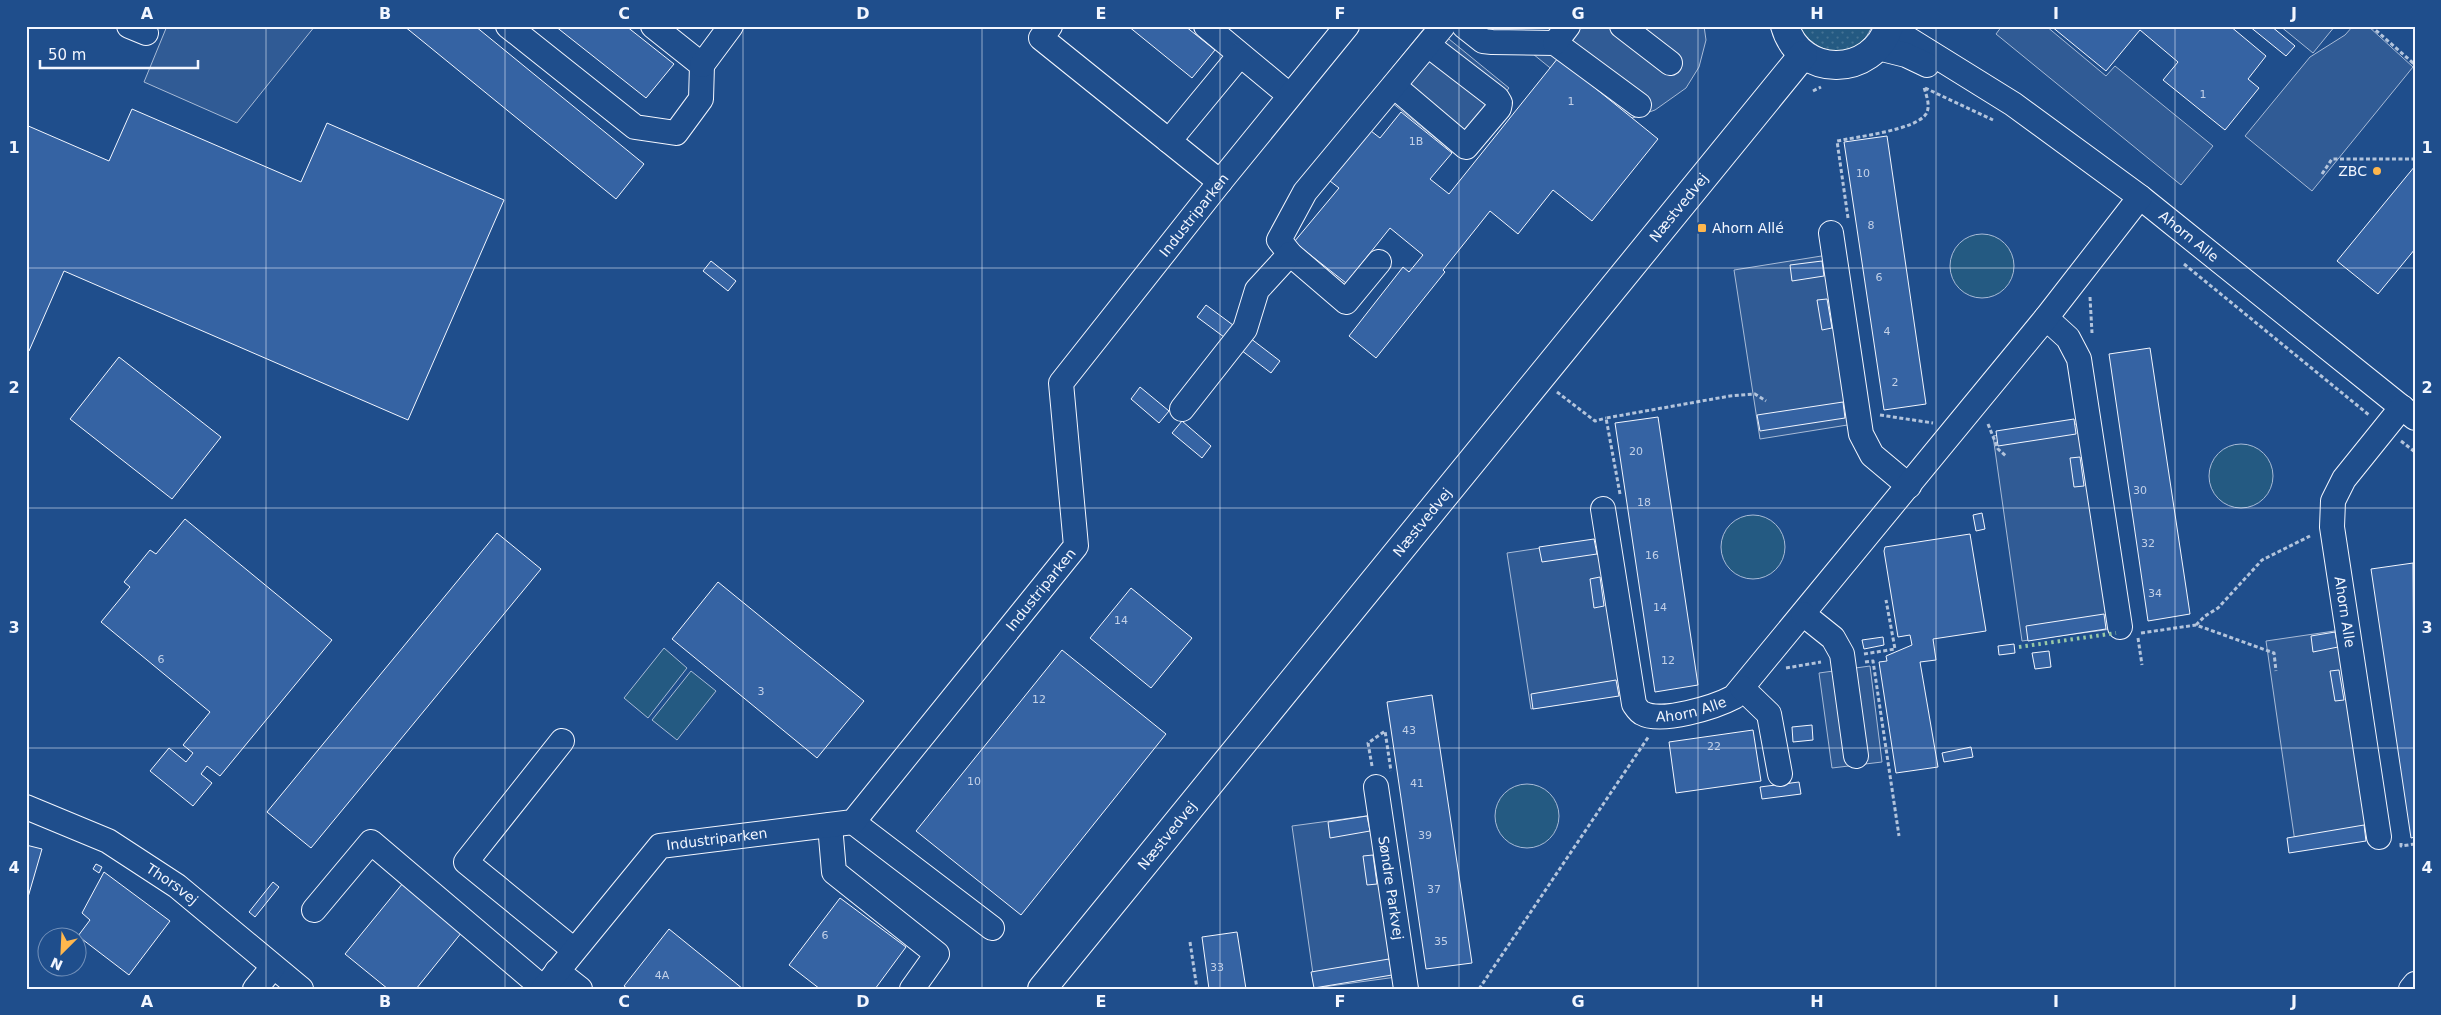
<svg xmlns="http://www.w3.org/2000/svg" width="2441" height="1015" viewBox="0 0 2441 1015" font-family="'DejaVu Sans',sans-serif">
  <defs>
    <pattern id="grass-dots" width="8" height="8" patternUnits="userSpaceOnUse" patternTransform="scale(1.25)"><rect width="8" height="8" fill="#245a82"/><path d="M2 2h.1M6 6h.1" fill="none" stroke="#447295" stroke-width="1.8" stroke-linecap="round"/></pattern>
  </defs>
  <rect width="100%" height="100%" fill="#1f4e8c"/>
  <!-- grass -->
  <path fill="url(#grass-dots)" stroke="#a8bbd7" d="M 1799,26 L 1872,26 C 1857,63 1816,57 1799,26 Z"/>
  <!-- green -->
  <path fill="#245a82" stroke="#a8bbd7" d="M1950 266a32 32 0 1 1 64 0a32 32 0 1 1-64 0Z
    M2209 476a32 32 0 1 1 64 0a32 32 0 1 1-64 0Z
    M1721 547a32 32 0 1 1 64 0a32 32 0 1 1-64 0Z
    M 664,648 L 687,668 L 648,718 L 624,698 Z
    M 691,671 L 716,691 L 677,740 L 652,720 Z
    M1495 816a32 32 0 1 1 64 0a32 32 0 1 1-64 0Z"/>
  <!-- parking -->
  <path fill="#305b95" stroke="#a8bbd7" d="M 167,26 L 315,26 L 237,123 L 144,82 Z
    M 1426,26 L 1433,26 L 1509,88 L 1455,154 L 1375,89 Z
    M 1552,26 L 1704,26 L 1706,40 L 1699,67 L 1686,88 L 1655,110 L 1618,123 L 1533,54 Z
    M 2002,26 L 2046,26 L 2106,76 L 2115,66 L 2213,146 L 2181,185 L 1996,34 Z
    M 2280,26 L 2335,26 L 2313,53 Z
    M 2353,26 L 2368,26 L 2413,67 L 2312,191 L 2245,136 L 2310,57 L 2345,35 Z
    M 1834,254 L 1860,423 L 1760,439 L 1734,270 Z
    M 2090,422 L 2119,628 L 2022,641 L 1993,436 Z
    M 1608,538 L 1632,693 L 1531,709 L 1507,553 Z
    M 2348,629 L 2379,837 L 2296,849 L 2266,641 Z
    M 1870,666 L 1882,762 L 1832,768 L 1819,673 Z
    M 1381,814 L 1404,976 L 1315,988 L 1292,826 Z"/>
  <!-- building -->
  <path fill="#3563a3" stroke="#f2f6ff" d="M 404,26 L 475,26 L 644,164 L 616,199 Z
    M 555,26 L 626,26 L 674,64 L 646,98 Z
    M 1128,26 L 1185,26 L 1215,50 L 1192,78 Z
    M 2051,26 L 2230,26 L 2266,56 L 2248,79 L 2259,88 L 2225,130 L 2163,80 L 2178,62 L 2140,30 L 2106,71 Z
    M 2249,26 L 2271,26 L 2295,46 L 2286,56 Z
    M 1558,58 L 1658,139 L 1592,221 L 1553,190 L 1518,234 L 1490,211 L 1443,270 L 1445,272 L 1376,358 L 1349,336 L 1403,267 L 1409,272 L 1423,255 L 1390,228 L 1346,283 L 1294,242 L 1339,188 L 1330,181 L 1371,131 L 1380,138 L 1401,112 L 1452,153 L 1430,179 L 1449,194 Z
    M 132,109 L 301,182 L 327,123 L 504,200 L 408,420 L 64,271 L 29,351 L 26,349 L 26,125 L 109,161 Z
    M 1887,136 L 1926,404 L 1884,410 L 1844,142 Z
    M 2415,166 L 2415,249 L 2378,294 L 2337,261 Z
    M 711,261 L 736,281 L 728,291 L 703,271 Z
    M 1822,261 L 1824,276 L 1792,281 L 1790,265 Z
    M 1827,299 L 1832,328 L 1822,330 L 1817,300 Z
    M 1206,305 L 1237,328 L 1228,340 L 1197,317 Z
    M 1250,338 L 1280,361 L 1271,373 L 1241,350 Z
    M 2150,348 L 2190,614 L 2148,621 L 2109,354 Z
    M 119,357 L 221,437 L 172,499 L 70,419 Z
    M 1140,387 L 1169,411 L 1159,423 L 1131,399 Z
    M 1843,402 L 1845,418 L 1760,431 L 1757,415 Z
    M 1658,417 L 1698,685 L 1655,692 L 1615,423 Z
    M 2074,419 L 2076,434 L 1998,446 L 1996,431 Z
    M 1182,421 L 1211,446 L 1202,458 L 1172,433 Z
    M 2080,457 L 2084,486 L 2074,487 L 2070,458 Z
    M 1982,513 L 1985,529 L 1976,531 L 1973,515 Z
    M 185,519 L 332,640 L 220,776 L 207,766 L 201,774 L 212,783 L 193,806 L 150,771 L 169,748 L 186,762 L 193,753 L 183,745 L 210,712 L 101,622 L 130,587 L 124,582 L 150,550 L 156,554 Z
    M 497,533 L 541,569 L 311,848 L 267,812 Z
    M 1970,534 L 1986,631 L 1933,639 L 1936,660 L 1920,662 L 1938,767 L 1896,773 L 1879,662 L 1887,661 L 1886,656 L 1912,645 L 1910,635 L 1898,637 L 1884,551 L 1885,547 Z
    M 1594,539 L 1597,554 L 1542,562 L 1539,547 Z
    M 2413,563 L 2415,837 L 2411,838 L 2371,569 Z
    M 1600,577 L 1604,606 L 1594,608 L 1590,579 Z
    M 718,582 L 864,701 L 817,758 L 672,639 Z
    M 1131,588 L 1192,638 L 1151,688 L 1090,638 Z
    M 2104,614 L 2106,629 L 2028,641 L 2026,626 Z
    M 2335,632 L 2338,647 L 2313,652 L 2311,636 Z
    M 1883,637 L 1884,645 L 1864,649 L 1862,640 Z
    M 2014,644 L 2015,653 L 1999,655 L 1998,646 Z
    M 1062,650 L 1166,734 L 1021,915 L 916,831 Z
    M 2049,651 L 2051,667 L 2035,669 L 2032,653 Z
    M 2339,670 L 2344,700 L 2335,701 L 2330,671 Z
    M 1616,680 L 1619,696 L 1533,709 L 1531,694 Z
    M 1432,695 L 1472,963 L 1426,969 L 1387,702 Z
    M 1812,725 L 1813,740 L 1793,742 L 1792,727 Z
    M 1753,730 L 1761,781 L 1676,793 L 1669,742 Z
    M 1971,747 L 1973,757 L 1944,762 L 1942,753 Z
    M 1799,782 L 1801,794 L 1762,799 L 1760,787 Z
    M 1367,816 L 1370,831 L 1330,838 L 1328,822 Z
    M 2364,825 L 2366,841 L 2289,853 L 2287,838 Z
    M 26,845 L 42,849 L 26,904 Z
    M 1373,855 L 1377,884 L 1367,885 L 1363,856 Z
    M 96,864 L 102,867 L 99,873 L 93,869 Z
    M 104,872 L 170,921 L 129,975 L 78,936 L 90,920 L 82,913 Z
    M 273,882 L 279,887 L 255,917 L 249,912 Z
    M 403,883 L 462,932 L 416,989 L 388,989 L 345,954 Z
    M 840,898 L 906,947 L 875,989 L 820,989 L 789,965 Z
    M 669,929 L 743,989 L 628,989 L 624,986 Z
    M 1237,932 L 1246,989 L 1209,989 L 1202,937 Z
    M 1389,959 L 1392,975 L 1314,988 L 1311,972 Z"/>
  <g fill="none" stroke-linecap="round" stroke-linejoin="round">
    <defs>
      <g id="minor">
        <path d="M 129,26 L 146,33"/>
        <path d="M 508,26 L 635,127 L 676,133 L 701,99 L 702,65 L 653,26"/>
        <path d="M 1050,26 L 1041,38 L 1220,182"/>
        <path d="M 1206,26 L 1289,95"/>
        <path d="M 1464,26 L 1483,41 L 1492,42 L 1555,43 L 1639,105"/>
        <path d="M 1622,26 L 1670,63"/>
        <path id="s1" d="M 1889,27 L 2013,104 L 2140,197 L 2415,418"/>
        <path d="M 1555,43 L 1568,26"/>
        <path d="M 1878,48 L 1906,55 L 1927,65"/>
        <path d="M 702,65 L 731,26"/>
        <path d="M 1394,86 L 1466,147 L 1499,108 L 1500,103 L 1497,98 L 1428,45"/>
        <path d="M 1169,141 L 1240,55"/>
        <path d="M 1831,233 L 1861,434 L 1872,455 L 1909,486"/>
        <path d="M 1379,262 L 1346,302 L 1290,254 L 1279,240 L 1305,192 L 1443,26"/>
        <path d="M 2046,318 L 2068,338 L 2079,359 L 2120,627"/>
        <path d="M 1182,409 L 1245,329 L 1257,290 L 1290,254"/>
        <path id="s2" d="M 1603,509 L 1634,704 C 1636,707 1639,712 1642,713 C 1661,724 1715,707 1734,697 L 2046,318 L 2140,197"/>
        <path d="M 1803,614 L 1833,638 L 1842,654 L 1856,756"/>
        <path d="M 1742,688 L 1769,714 L 1780,774"/>
        <path d="M 562,741 L 466,862 L 574,950"/>
        <path id="s3" d="M 1376,787 L 1406,989"/>
        <path id="s4" d="M 26,807 L 108,841 L 177,886 L 301,989"/>
        <path d="M 853,822 L 992,928"/>
        <path d="M 830,825 L 834,872 L 937,954 L 912,989"/>
        <path d="M 2379,837 L 2332,527 L 2333,501 L 2344,479 L 2402,407"/>
        <path d="M 314,910 L 371,842 L 543,988"/>
        <path d="M 557,971 L 580,989"/>
        <path d="M 255,989 L 273,967"/>
        <path id="s5" d="M 543,989 L 660,846 L 853,822 L 1076,546 L 1061,383 L 1220,182 L 1347,26"/>
        <path d="M 2411,989 L 2415,984"/>
      </g>
      <g id="major">
        <path d="M 1785,26 C 1800,79 1873,77 1889,26"/>
        <path id="s6" d="M 1042,989 L 1803,55"/>
      </g>
    </defs>
    <!-- minor casing -->
    <use href="#minor" stroke="#f2f6ff" stroke-width="26"/>
    <!-- major casing -->
    <use href="#major" stroke="#f2f6ff" stroke-width="30"/>
    <!-- path -->
    <path stroke="#b3c4dc" stroke-width="3" stroke-dasharray="4 2.5" stroke-linecap="butt" d="M 2371,26 L 2413,63 L 2415,61
      M 1925,88 L 1993,120
      M 1813,91 L 1821,87
      M 2322,174 L 2332,159 L 2415,159
      M 1848,218 L 1837,141 C 1855,137 1916,130 1926,114 C 1931,106 1926,95 1924,87
      M 2184,264 L 2369,415
      M 2090,297 L 2092,333
      M 1557,392 L 1595,421 L 1606,418
      M 1880,415 L 1933,423
      M 1988,424 L 1998,449 L 2007,457
      M 2401,441 L 2415,452
      M 1620,494 L 1606,418 L 1730,396 L 1755,394 L 1766,401
      M 2196,625 L 2205,616 L 2218,608 L 2262,560 L 2310,536
      M 2141,633 L 2196,625 L 2274,653 L 2276,671
      M 2138,638 L 2142,665
      M 1864,654 L 1895,649 L 1886,600
      M 1865,662 L 1873,661 L 1899,836
      M 1786,668 L 1821,662
      M 1372,766 L 1368,743 L 1385,731 L 1391,771
      M 2401,843 L 2401,846 L 2415,844
      M 1190,942 L 1197,989
      M 1479,989 L 1649,736"/>
    <!-- minor -->
    <use href="#minor" stroke="#1f4e8c" stroke-width="24"/>
    <!-- major -->
    <use href="#major" stroke="#1f4e8c" stroke-width="28"/>
    <!-- hedge -->
    <path stroke="#97c8a6" stroke-width="4" stroke-dasharray="2.5 4" stroke-linecap="butt" d="M 2019,647 L 2116,633"/>
  </g>
  <!-- grid -->
  <path fill="none" stroke="#f2f6ff" stroke-width="1" stroke-opacity="0.55" d="M 266,26 L 266,989M 505,26 L 505,989M 743,26 L 743,989M 982,26 L 982,989M 1220,26 L 1220,989M 1459,26 L 1459,989M 1698,26 L 1698,989M 1936,26 L 1936,989M 2175,26 L 2175,989M 26,268 L 2415,268M 26,508 L 2415,508M 26,748 L 2415,748"/>
  <!-- markers -->
  <g fill="#ffb74d" stroke="#1f4e8c" stroke-width="2">
    <circle cx="2377" cy="171" r="5"/>
    <rect x="1697" y="223" width="10" height="10" rx="2.5"/>
  </g>
  <g text-anchor="middle" stroke-width="4" stroke-linejoin="round" paint-order="stroke">
    <!-- number labels -->
    <g font-size="11" fill="#c3d1e8">
      <text x="2203" y="98">1</text>
      <text x="1571" y="105">1</text>
      <text x="1416" y="145">1B</text>
      <text x="1863" y="177">10</text>
      <text x="1871" y="229">8</text>
      <text x="1879" y="281">6</text>
      <text x="1887" y="335">4</text>
      <text x="1895" y="386">2</text>
      <text x="1636" y="455">20</text>
      <text x="2140" y="494">30</text>
      <text x="1644" y="506">18</text>
      <text x="2148" y="547">32</text>
      <text x="1652" y="559">16</text>
      <text x="2155" y="597">34</text>
      <text x="1660" y="611">14</text>
      <text x="1121" y="624">14</text>
      <text x="161" y="663">6</text>
      <text x="1668" y="664">12</text>
      <text x="761" y="695">3</text>
      <text x="1039" y="703">12</text>
      <text x="1409" y="734">43</text>
      <text x="1714" y="750">22</text>
      <text x="974" y="785">10</text>
      <text x="1417" y="787">41</text>
      <text x="1425" y="839">39</text>
      <text x="1434" y="893">37</text>
      <text x="825" y="939">6</text>
      <text x="1441" y="945">35</text>
      <text x="1217" y="971">33</text>
      <text x="662" y="979">4A</text>
    </g>
    <!-- poi labels -->
    <g font-size="14" fill="#f2f6ff" stroke="#1f4e8c" text-anchor="end">
      <text x="2367" y="176">ZBC</text>
      <text x="1712" y="233" text-anchor="start">Ahorn Allé</text>
    </g>
    <!-- street labels -->
    <g font-size="14" fill="#f2f6ff" stroke="#1f4e8c">
      <text dy="5" stroke="none"><textPath href="#s6" startOffset="1008">Næstvedvej</textPath></text>
      <text dy="5" stroke="none"><textPath href="#s5" startOffset="1112">Industriparken</textPath></text>
      <text dy="5" stroke="none"><textPath href="#s1" startOffset="366">Ahorn Alle</textPath></text>
      <text dy="5" stroke="none"><textPath href="#s6" startOffset="602">Næstvedvej</textPath></text>
      <text dy="5" stroke="none"><textPath href="#s5" startOffset="678">Industriparken</textPath></text>
      <text transform="translate(2345 612) rotate(81)" y="5">Ahorn Alle</text>
      <text dy="5" stroke="none"><textPath href="#s2" startOffset="260">Ahorn Alle</textPath></text>
      <text dy="5" stroke="none"><textPath href="#s6" startOffset="198">Næstvedvej</textPath></text>
      <text dy="5" stroke="none"><textPath href="#s5" startOffset="242">Industriparken</textPath></text>
      <text dy="5" stroke="none"><textPath href="#s4" startOffset="166">Thorsvej</textPath></text>
      <text dy="5" stroke="none"><textPath href="#s3" startOffset="102">Søndre Parkvej</textPath></text>
    </g>
  </g>
  <!-- border -->
  <rect width="2441" height="1015" fill="none" stroke="#1f4e8c" stroke-width="55"/>
  <!-- north arrow -->
  <g transform="translate(62 952) rotate(204)"><circle r="24" fill="#1f4e8c" stroke="#7391ba"/>
  <path d="M0-4L9 19L0 12L-9 19Z" fill="#ffb74d"/>
  <text y="-8" font-size="14" font-weight="bold" text-anchor="middle" fill="#f2f6ff">N</text>
  </g>
  <!-- scale -->
  <path d="M40 60v8h158v-8" fill="none" stroke="#f2f6ff" stroke-width="2.5"/>
  <text x="48" y="60" font-size="15" fill="#f2f6ff" stroke="#1f4e8c" stroke-width="4" paint-order="stroke">50 m</text>
  <rect x="28" y="28" width="2386" height="960" fill="none" stroke="#f2f6ff" stroke-width="2"/>
  <g font-size="16" text-anchor="middle" font-weight="bold" fill="#f2f6ff">
    <text x="147" y="19">A</text>
    <text x="385" y="19">B</text>
    <text x="624" y="19">C</text>
    <text x="863" y="19">D</text>
    <text x="1101" y="19">E</text>
    <text x="1340" y="19">F</text>
    <text x="1578" y="19">G</text>
    <text x="1817" y="19">H</text>
    <text x="2056" y="19">I</text>
    <text x="2294" y="19">J</text>
    <text x="14" y="153">1</text>
    <text x="2427" y="153">1</text>
    <text x="14" y="393">2</text>
    <text x="2427" y="393">2</text>
    <text x="14" y="633">3</text>
    <text x="2427" y="633">3</text>
    <text x="14" y="873">4</text>
    <text x="2427" y="873">4</text>
    <text x="147" y="1007">A</text>
    <text x="385" y="1007">B</text>
    <text x="624" y="1007">C</text>
    <text x="863" y="1007">D</text>
    <text x="1101" y="1007">E</text>
    <text x="1340" y="1007">F</text>
    <text x="1578" y="1007">G</text>
    <text x="1817" y="1007">H</text>
    <text x="2056" y="1007">I</text>
    <text x="2294" y="1007">J</text>
  </g>
</svg>
